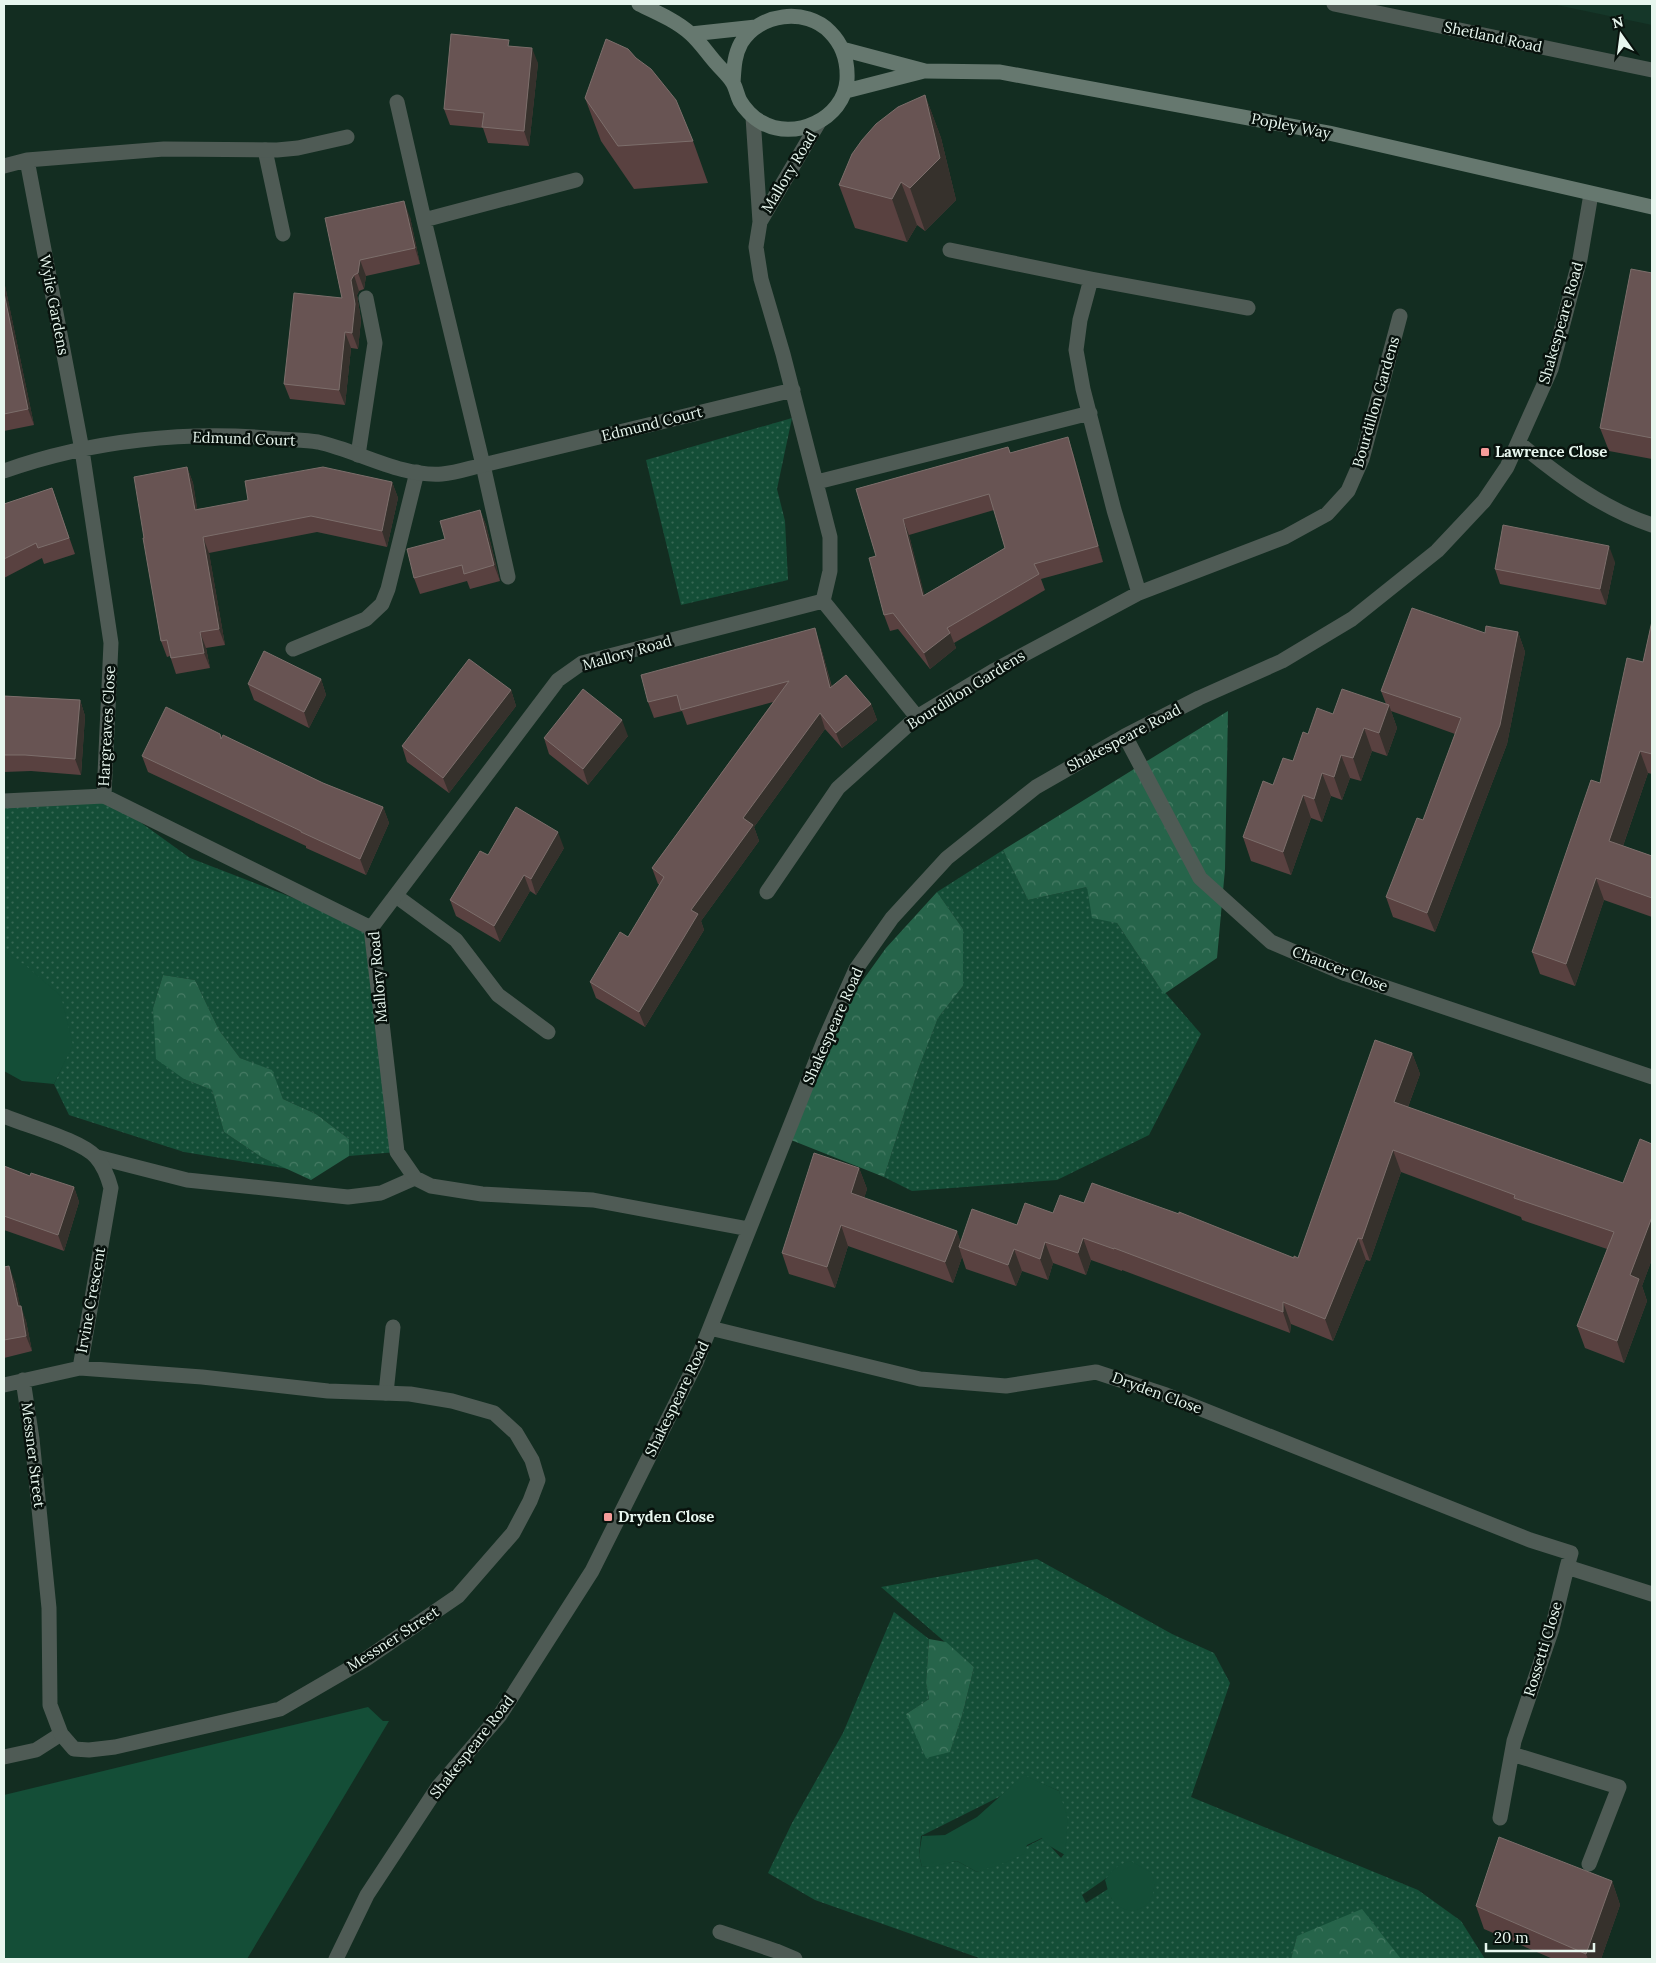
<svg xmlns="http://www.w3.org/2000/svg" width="1656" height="1963" viewBox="0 0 1656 1963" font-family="Lora,serif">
  <defs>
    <pattern id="grass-dots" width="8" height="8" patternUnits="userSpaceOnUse" patternTransform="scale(1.25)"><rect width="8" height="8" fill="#144e37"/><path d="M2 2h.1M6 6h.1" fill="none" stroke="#366854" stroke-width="1.8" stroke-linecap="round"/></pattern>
    <pattern id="forest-crowns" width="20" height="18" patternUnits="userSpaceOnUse" patternTransform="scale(1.25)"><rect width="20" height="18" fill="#26644a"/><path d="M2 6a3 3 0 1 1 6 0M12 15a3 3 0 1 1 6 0" fill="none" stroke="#467b64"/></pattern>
  </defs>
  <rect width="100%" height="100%" fill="#132d21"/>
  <!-- built -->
  <path fill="#153729" d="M 1552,4 L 1652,4 L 1652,25 Z"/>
  <!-- grass -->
  <path fill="url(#grass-dots)" fill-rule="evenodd" d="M 792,418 L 777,489 L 785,521 L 788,580 L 681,605 L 646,460 Z
    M 104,796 L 190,858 L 371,928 L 397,1152 L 349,1156 L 349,1139 L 316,1114 L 283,1099 L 271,1070 L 240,1058 L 219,1030 L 195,980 L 163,975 L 153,1008 L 184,1079 L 212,1090 L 224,1132 L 261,1157 L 289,1169 L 184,1152 L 69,1115 L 54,1084 L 72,1045 L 4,954 L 4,801 Z
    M 1003,850 L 1028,900 L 1087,887 L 1117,923 L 1156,982 L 1201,1034 L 1149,1135 L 1057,1180 L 912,1191 L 884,1177 L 918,1070 L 938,1018 L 963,986 L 963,929 L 937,892 Z
    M 1037,1559 L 1172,1634 L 1214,1653 L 1230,1683 L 1191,1797 L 1418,1890 L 1461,1921 L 1485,1959 L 1400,1959 L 1297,1936 L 1291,1959 L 982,1959 L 815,1900 L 768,1873 L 792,1823 L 843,1733 L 894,1612 L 929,1639 L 926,1683 L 929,1699 L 906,1714 L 950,1752 L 962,1716 L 974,1667 L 881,1587 ZM 1024,1776 L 1059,1791 L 1065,1853 L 1061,1858 L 1043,1838 L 977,1872 L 957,1861 L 922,1867 L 919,1855 L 921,1836 L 1001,1796 ZM 1131,1861 L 1112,1899 L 1108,1889 L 1086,1903 L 1082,1895 Z"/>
  <!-- forest -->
  <path fill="url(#forest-crowns)" d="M 1228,711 L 1225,869 L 1217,958 L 1164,994 L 1117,923 L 1092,918 L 1087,887 L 1028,900 L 1003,850 Z
    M 937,892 L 963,929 L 963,986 L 938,1018 L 918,1070 L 884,1177 L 791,1140 L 830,1026 L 886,948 Z
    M 163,975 L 195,980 L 219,1030 L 240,1058 L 272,1070 L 283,1099 L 316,1114 L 349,1139 L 349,1156 L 311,1180 L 261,1157 L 224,1132 L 212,1090 L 184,1079 L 156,1059 L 153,1008 Z
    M 929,1639 L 946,1642 L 974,1667 L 962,1716 L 950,1752 L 926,1758 L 906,1714 L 929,1699 L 926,1683 Z
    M 1362,1909 L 1401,1959 L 1291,1959 L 1297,1936 Z"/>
  <!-- green -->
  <path fill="#144e37" d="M 4,951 L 25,965 L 61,996 L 73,1045 L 54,1084 L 22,1081 L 4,1071 Z
    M 368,1707 L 383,1721 L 389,1721 L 247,1959 L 4,1959 L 4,1795 Z
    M 1024,1775 L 1059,1791 L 1068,1819 L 1065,1855 L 1048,1845 L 1042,1838 L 1027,1845 L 1024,1854 L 1004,1863 L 977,1872 L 957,1861 L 935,1866 L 922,1867 L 919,1855 L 922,1836 L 945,1835 L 977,1817 Z
    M 1131,1861 L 1152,1873 C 1163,1907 1128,1923 1112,1899 C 1108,1894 1107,1886 1105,1880 C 1113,1869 1118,1864 1131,1861 Z"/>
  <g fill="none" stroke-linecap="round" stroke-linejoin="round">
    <!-- lane -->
    <path stroke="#4f5b55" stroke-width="15" d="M 265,150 L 283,234
      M 358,455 L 375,343 L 366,298
      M 483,465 L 508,577
      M 293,649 L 366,619 L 382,604 L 388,589 L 417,472
      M 396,896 L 456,940 L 498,995 L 548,1032
      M 97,1157 L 187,1180 L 348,1197 L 381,1193 L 415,1178
      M 386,1393 L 393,1327
      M 4,1757 L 36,1750 L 61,1734"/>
    <!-- street -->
    <path stroke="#4f5b55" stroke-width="15" d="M 1334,4 L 1652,70
      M 397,102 L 424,220 L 483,465 L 793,390
      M 753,117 L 760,222 L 756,247 L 761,279 L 783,354 L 830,537 L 830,571 L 823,601
      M 27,160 L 82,450 L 111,643 L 104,796 L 371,928
      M 4,166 L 27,160 L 164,149 L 277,150 L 298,148 L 347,137
      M 424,220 L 576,180
      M 760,222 L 819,122
      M 950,250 L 1091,279 L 1248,308
      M 1091,279 L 1080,320 L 1076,350 L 1083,389 L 1114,510 L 1139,593
      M 1519,443 C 1559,476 1603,509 1652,525
      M 4,471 C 91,440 188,430 280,439 C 293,440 306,440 318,442 C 359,451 400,477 442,474 C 456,473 470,468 483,465
      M 817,482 L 1090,413
      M 823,601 L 917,717
      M 1125,736 L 1200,878 L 1271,942 L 1346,974 L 1652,1077
      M 4,801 L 104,796
      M 767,892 L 838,788 L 917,717 L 995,670 L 1139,593 L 1285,537 L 1327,514 L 1348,491 L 1362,459 L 1400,316
      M 4,1116 C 27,1126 81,1140 96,1157 C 104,1166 108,1177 111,1188 L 80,1368
      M 749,1229 L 593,1200 L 482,1194 L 431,1186 L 415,1178 L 397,1152 L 371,928 L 558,680 L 582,663 L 823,601
      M 710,1328 L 920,1379 L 1006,1386 L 1096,1372 L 1166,1395 L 1530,1540 L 1571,1553 L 1567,1567
      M 4,1385 L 80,1368 L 202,1377 L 328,1391 L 410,1394 L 452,1401 L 494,1413 L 516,1433 L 532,1460 L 538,1480 L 530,1501 L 513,1533 L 458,1596 L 366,1659 L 280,1709 L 115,1747 L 89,1750 L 74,1749 L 61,1734 L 50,1705 L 49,1608 L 32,1439 L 23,1380
      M 1512,1754 L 1619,1787 L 1589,1864
      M 1500,1818 L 1514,1741 L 1552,1629 L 1567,1567 L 1652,1594
      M 720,1932 L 776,1951 L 795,1959
      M 336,1959 L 367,1895 L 438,1787 L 500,1715 L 592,1571 L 696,1363 L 824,1041 L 856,969 L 892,918 L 947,858 L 1036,787 L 1125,736 L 1199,698 L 1282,661 L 1352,619 L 1437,551 L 1484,501 L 1507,467 L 1551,369 L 1580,259 L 1591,194"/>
    <!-- secondary -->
    <path stroke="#66786f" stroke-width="15" d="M 639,4 C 656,12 677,21 691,34 C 700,42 708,54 716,63 C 721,69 729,76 733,83 C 736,88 737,95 740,101 C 744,108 753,118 761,122 C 794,142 844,119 847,80 C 848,62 843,45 830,32 C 806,7 759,13 741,43 C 734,56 734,69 733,83
      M 691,34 L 756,27
      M 842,49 L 925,71 L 1000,72 L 1329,133 L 1652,207
      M 846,91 L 924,71"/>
  </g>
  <!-- wall -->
  <path fill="#594140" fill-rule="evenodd" d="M 511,46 L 538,63 L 529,146 L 488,143 L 483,128 L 450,125 L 444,109 Z
    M 636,58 L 693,141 L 708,183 L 634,189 L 601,141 L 585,98 Z
    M 925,95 L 941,138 L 956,200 L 925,231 L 917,225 L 907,242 L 855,228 L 839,185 Z
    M 410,217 L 420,264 L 366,276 L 364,289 L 359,291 L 357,295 L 361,320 L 358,349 L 351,348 L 345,405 L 290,399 L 284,384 L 342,298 L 325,218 Z
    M 1652,273 L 1652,459 L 1609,451 L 1600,428 Z
    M 4,281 L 34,425 L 4,431 Z
    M 1008,447 L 1011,453 L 1073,453 L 1103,562 L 1041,579 L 1045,590 L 954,643 L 956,648 L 930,669 L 898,629 L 890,631 L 884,615 L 876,556 L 856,489 ZM 994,510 L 1005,548 L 924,595 L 909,535 Z
    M 187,467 L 193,483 L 197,509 L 392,482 L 398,498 L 387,547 L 317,532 L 209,553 L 225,645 L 206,648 L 210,668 L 176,674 L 170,656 L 167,657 L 161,641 L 144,538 Z
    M 52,488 L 75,554 L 44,564 L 42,558 L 4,578 L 4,504 Z
    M 480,510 L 486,525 L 500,581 L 470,589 L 467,581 L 420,594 L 414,578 L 445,539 Z
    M 1615,562 L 1606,605 L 1500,584 L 1495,569 Z
    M 1652,621 L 1652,774 L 1648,773 L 1623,846 L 1652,856 L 1652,917 L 1604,900 L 1575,986 L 1540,974 L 1532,952 L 1600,783 L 1643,662 Z
    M 1518,632 L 1525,652 L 1507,744 L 1435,932 L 1393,917 L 1386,897 L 1423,820 L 1455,734 L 1391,711 L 1397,728 L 1387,756 L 1372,751 L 1361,781 L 1350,778 L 1342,800 L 1331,796 L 1322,822 L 1311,818 L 1291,875 L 1251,861 L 1243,837 L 1273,785 L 1293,761 L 1308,734 L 1333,714 L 1386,704 L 1381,691 L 1485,633 Z
    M 820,644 L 832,687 L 871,704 L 877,720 L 842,748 L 825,729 L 754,827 L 759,841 L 701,921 L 704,930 L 645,1027 L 596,998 L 590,982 L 628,937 L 660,885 L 658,884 L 652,868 L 773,702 L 687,725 L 682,711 L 654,718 L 648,702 Z
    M 321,679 L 326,695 L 309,728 L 254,700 L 248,684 Z
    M 511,690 L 516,706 L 449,793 L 407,762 L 402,746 Z
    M 4,696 L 80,700 L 85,716 L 81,775 L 31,771 L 4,772 Z
    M 220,734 L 221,738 L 323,783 L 383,807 L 389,823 L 366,875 L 306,848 L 306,846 L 148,772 L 142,756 Z
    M 628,736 L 588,785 L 549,754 L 544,738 Z
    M 564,848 L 536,895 L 530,891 L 500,942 L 456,916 L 450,900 L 488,855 Z
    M 1412,1053 L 1420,1074 L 1408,1107 L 1623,1183 L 1652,1144 L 1652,1259 L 1642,1286 L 1647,1301 L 1624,1363 L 1585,1348 L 1577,1326 L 1607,1249 L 1522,1220 L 1521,1217 L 1401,1172 L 1370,1261 L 1366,1260 L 1333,1341 L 1291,1324 L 1290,1333 L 1122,1270 L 1122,1271 L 1091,1260 L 1086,1275 L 1053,1263 L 1048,1280 L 1022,1271 L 1016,1286 L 966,1269 L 962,1257 L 953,1283 L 848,1246 L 835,1288 L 789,1274 L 782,1253 L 859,1168 L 867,1189 L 864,1198 L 957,1231 L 960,1242 L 1017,1225 L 1084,1203 L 1294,1258 L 1298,1258 Z
    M 4,1166 L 30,1176 L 74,1187 L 79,1202 L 64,1251 L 4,1230 Z
    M 4,1267 L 15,1282 L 20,1306 L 26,1321 L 32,1351 L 4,1358 Z
    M 1612,1881 L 1620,1905 L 1601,1959 L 1553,1959 L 1484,1929 L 1476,1906 Z"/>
  <!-- shaded-wall -->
  <path fill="#36312c" d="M 532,48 L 538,63 L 529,146 L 524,131 Z
    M 925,95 L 941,138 L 956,200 L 925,231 L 910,188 Z
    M 901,182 L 917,225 L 907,242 L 892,199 Z
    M 404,201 L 410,217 L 420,264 L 415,248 Z
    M 360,260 L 366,276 L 364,289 L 358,273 Z
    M 354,275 L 359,291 L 357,295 L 361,320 L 358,349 L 352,333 L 351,280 Z
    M 4,281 L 34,425 L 28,409 L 4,293 Z
    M 345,332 L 351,348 L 345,405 L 339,390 Z
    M 1068,437 L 1073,453 L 1103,562 L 1098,546 Z
    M 187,467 L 193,483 L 200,525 L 195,510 Z
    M 392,482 L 398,498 L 387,547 L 382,531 Z
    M 480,510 L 486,525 L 500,581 L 494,565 Z
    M 903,519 L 909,535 L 929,612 L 923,596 Z
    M 203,537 L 209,553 L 225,645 L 219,629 Z
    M 1609,546 L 1615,562 L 1606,605 L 1600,589 Z
    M 815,628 L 820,644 L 836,704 L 830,688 Z
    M 200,632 L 206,648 L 210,668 L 204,653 Z
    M 1518,632 L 1525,652 L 1507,744 L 1435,932 L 1427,913 Z
    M 950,633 L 956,648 L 930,669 L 924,653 Z
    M 321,679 L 326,695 L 309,728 L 304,712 Z
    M 511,690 L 516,706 L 449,793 L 443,778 Z
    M 80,700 L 85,716 L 81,775 L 75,759 Z
    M 871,704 L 877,720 L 842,748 L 836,733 Z
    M 1389,705 L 1397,728 L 1387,756 L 1379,733 Z
    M 820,713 L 825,729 L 754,827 L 759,841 L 701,921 L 704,930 L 645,1027 L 639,1012 L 691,910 L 743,818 Z
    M 622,720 L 628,736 L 588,785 L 583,769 Z
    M 1364,728 L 1372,751 L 1361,781 L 1353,758 Z
    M 1640,751 L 1648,773 L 1617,863 L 1609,841 Z
    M 1341,755 L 1350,778 L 1342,800 L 1334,777 Z
    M 1322,773 L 1331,796 L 1322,822 L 1314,799 Z
    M 1303,795 L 1311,818 L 1291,875 L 1283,852 Z
    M 383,807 L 389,823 L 366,875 L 360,859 Z
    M 558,832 L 564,848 L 536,895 L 531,879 Z
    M 524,875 L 530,891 L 500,942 L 494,926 Z
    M 1596,878 L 1604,900 L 1575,986 L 1566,964 Z
    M 1412,1053 L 1420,1074 L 1402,1123 L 1394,1102 Z
    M 1393,1150 L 1401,1172 L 1370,1261 L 1362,1239 Z
    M 859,1168 L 867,1189 L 859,1214 L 851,1193 Z
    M 74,1187 L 79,1202 L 64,1251 L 58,1235 Z
    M 1652,1217 L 1652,1259 L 1642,1286 L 1647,1301 L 1624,1363 L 1617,1341 L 1630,1275 Z
    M 841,1225 L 848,1246 L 835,1288 L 827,1267 Z
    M 957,1231 L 963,1249 L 959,1247 L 962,1257 L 953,1283 L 945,1262 Z
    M 1083,1238 L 1091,1260 L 1086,1275 L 1078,1253 Z
    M 1358,1238 L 1366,1260 L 1333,1341 L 1325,1319 Z
    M 1045,1242 L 1053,1263 L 1048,1280 L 1040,1259 Z
    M 1014,1249 L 1022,1271 L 1016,1286 L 1008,1265 Z
    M 9,1266 L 15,1282 L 23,1318 L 21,1306 L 26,1321 L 32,1351 L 26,1336 L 18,1306 Z
    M 1283,1302 L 1291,1324 L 1290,1333 L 1283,1312 Z
    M 1612,1881 L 1620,1905 L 1601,1959 L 1588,1959 L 1586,1954 Z"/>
  <!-- building -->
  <path fill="#685453" stroke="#7c6e6b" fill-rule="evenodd" d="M 451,34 L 509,40 L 508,46 L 532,48 L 524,131 L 482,127 L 484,113 L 444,109 Z
    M 606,39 L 628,49 L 636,58 L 651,69 L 676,100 L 693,141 L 618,146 L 585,98 Z
    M 925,95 L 940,158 L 910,188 L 901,182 L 892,199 L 839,185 L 852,154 L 862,140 L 876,124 L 898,107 Z
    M 404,201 L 415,248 L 360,260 L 358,273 L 354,275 L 351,280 L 355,304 L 352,333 L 345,332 L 339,390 L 284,384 L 294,293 L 342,298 L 325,218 Z
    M 1631,269 L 1652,273 L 1652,438 L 1600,428 Z
    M 4,293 L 28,409 L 4,414 Z
    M 1068,437 L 1098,546 L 1034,564 L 1039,574 L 947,628 L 950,633 L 924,653 L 893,613 L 884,615 L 869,558 L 876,556 L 856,489 L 1008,447 L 1010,453 ZM 989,494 L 1005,548 L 923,596 L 903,519 Z
    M 187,467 L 195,510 L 248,500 L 245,481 L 323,467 L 392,482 L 382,531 L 311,516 L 203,537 L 219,629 L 200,632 L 204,653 L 171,658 L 167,640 L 161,641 L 143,538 L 144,538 L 134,477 Z
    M 52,488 L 69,538 L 38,548 L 36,543 L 4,559 L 4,504 Z
    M 480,510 L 494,565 L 464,574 L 462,565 L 414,578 L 407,549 L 445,539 L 440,521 Z
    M 1503,525 L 1609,546 L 1600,589 L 1495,569 Z
    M 1412,608 L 1485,633 L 1486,626 L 1518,632 L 1500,725 L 1427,913 L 1386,897 L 1417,818 L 1423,820 L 1461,718 L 1381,691 Z
    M 1652,621 L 1652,754 L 1640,751 L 1609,841 L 1652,856 L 1652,898 L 1596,878 L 1566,964 L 1532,952 L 1591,780 L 1600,783 L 1627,658 L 1643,662 Z
    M 815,628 L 830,688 L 846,675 L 871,704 L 836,733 L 820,713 L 743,818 L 753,825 L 691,910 L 698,914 L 639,1012 L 590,982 L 620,932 L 628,937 L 664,877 L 652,868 L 789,681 L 681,710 L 677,695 L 648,702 L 641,675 Z
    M 264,651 L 321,679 L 304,712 L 248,684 Z
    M 469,659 L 511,690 L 443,778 L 402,746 Z
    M 583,689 L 622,720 L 583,769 L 544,738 Z
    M 1342,689 L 1389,705 L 1379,733 L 1364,728 L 1353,758 L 1341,755 L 1334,777 L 1322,773 L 1314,799 L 1303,795 L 1283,852 L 1243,837 L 1263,781 L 1273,785 L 1283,758 L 1293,761 L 1303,732 L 1308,734 L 1317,708 L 1333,714 Z
    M 4,696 L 80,700 L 75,759 L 25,755 L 4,755 Z
    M 166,707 L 220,734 L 221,739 L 223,735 L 323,783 L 383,807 L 360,859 L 301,832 L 301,831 L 142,756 Z
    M 516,807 L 558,832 L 531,879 L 524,875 L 494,926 L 450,900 L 480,851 L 488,855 Z
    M 1375,1040 L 1412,1053 L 1394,1102 L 1623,1183 L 1640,1139 L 1652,1144 L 1652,1217 L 1630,1275 L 1639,1279 L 1617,1341 L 1577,1326 L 1614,1232 L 1514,1198 L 1515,1195 L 1393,1150 L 1362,1239 L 1358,1238 L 1325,1319 L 1283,1302 L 1283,1312 L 1114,1248 L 1114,1249 L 1083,1238 L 1078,1253 L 1045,1242 L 1040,1259 L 1014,1249 L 1008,1265 L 959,1247 L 972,1209 L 1017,1225 L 1025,1203 L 1053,1213 L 1060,1195 L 1084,1203 L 1092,1183 L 1179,1214 L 1179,1212 L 1294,1258 L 1294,1256 L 1298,1258 Z
    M 814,1153 L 859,1168 L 851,1193 L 957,1231 L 945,1262 L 841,1225 L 827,1267 L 782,1253 Z
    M 4,1166 L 30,1176 L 31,1173 L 74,1187 L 58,1235 L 4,1216 Z
    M 9,1266 L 18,1306 L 21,1306 L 26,1336 L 4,1340 L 4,1267 Z
    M 1499,1837 L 1612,1881 L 1586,1954 L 1476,1906 Z"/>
  <!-- markers -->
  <g fill="#f59b99" stroke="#08120d" stroke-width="2">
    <rect x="1480" y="447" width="10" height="10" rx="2.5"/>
    <rect x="603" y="1512" width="10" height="10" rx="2.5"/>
  </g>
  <g text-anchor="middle" stroke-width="5" stroke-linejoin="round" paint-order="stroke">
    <!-- street labels -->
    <g font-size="15" fill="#e7f6ee" stroke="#08120d">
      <text transform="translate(1493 37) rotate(12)" y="5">Shetland Road</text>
      <text transform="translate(1291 126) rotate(11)" y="5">Popley Way</text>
      <text transform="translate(789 172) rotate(-59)" y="5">Mallory Road</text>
      <text transform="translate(54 305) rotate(79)" y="5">Wylie Gardens</text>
      <text transform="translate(1561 323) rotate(-74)" y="5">Shakespeare Road</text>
      <text transform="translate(1376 402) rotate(-74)" y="5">Bourdillon Gardens</text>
      <text transform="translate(652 424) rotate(-14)" y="5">Edmund Court</text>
      <text transform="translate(244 439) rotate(2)" y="5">Edmund Court</text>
      <text transform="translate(627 653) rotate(-16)" y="5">Mallory Road</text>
      <text transform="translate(966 690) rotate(-32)" y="5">Bourdillon Gardens</text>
      <text transform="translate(107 726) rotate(-87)" y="5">Hargreaves Close</text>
      <text transform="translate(1124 738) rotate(-28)" y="5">Shakespeare Road</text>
      <text transform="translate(1340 969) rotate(21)" y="5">Chaucer Close</text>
      <text transform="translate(378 977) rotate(-95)" y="5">Mallory Road</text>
      <text transform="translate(833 1026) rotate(-66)" y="5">Shakespeare Road</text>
      <text transform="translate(91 1300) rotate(-80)" y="5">Irvine Crescent</text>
      <text transform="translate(1157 1393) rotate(20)" y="5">Dryden Close</text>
      <text transform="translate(677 1399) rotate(-64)" y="5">Shakespeare Road</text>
      <text transform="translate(33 1455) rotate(83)" y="5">Messner Street</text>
      <text transform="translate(393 1639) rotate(-33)" y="5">Messner Street</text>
      <text transform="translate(1543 1649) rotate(-73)" y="5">Rossetti Close</text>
      <text transform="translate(472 1747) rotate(-52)" y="5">Shakespeare Road</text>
    </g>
    <!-- poi labels -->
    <g font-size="15" font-weight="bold" fill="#e7f6ee" stroke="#08120d" text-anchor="start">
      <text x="1495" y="457">Lawrence Close</text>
      <text x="618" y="1522">Dryden Close</text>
    </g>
  </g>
  <!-- border -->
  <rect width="1656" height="1963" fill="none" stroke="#e7f6ee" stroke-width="10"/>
  <!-- north arrow -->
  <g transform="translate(1621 35) rotate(346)" stroke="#08120d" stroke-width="4" paint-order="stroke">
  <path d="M0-4L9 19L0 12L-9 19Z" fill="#e7f6ee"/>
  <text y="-8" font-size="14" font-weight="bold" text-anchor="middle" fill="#e7f6ee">N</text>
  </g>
  <!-- scale -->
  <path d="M1486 1943v8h108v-8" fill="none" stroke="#e7f6ee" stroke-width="2.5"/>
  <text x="1494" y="1943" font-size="15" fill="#e7f6ee" stroke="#08120d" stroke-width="4" paint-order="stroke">20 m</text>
</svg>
